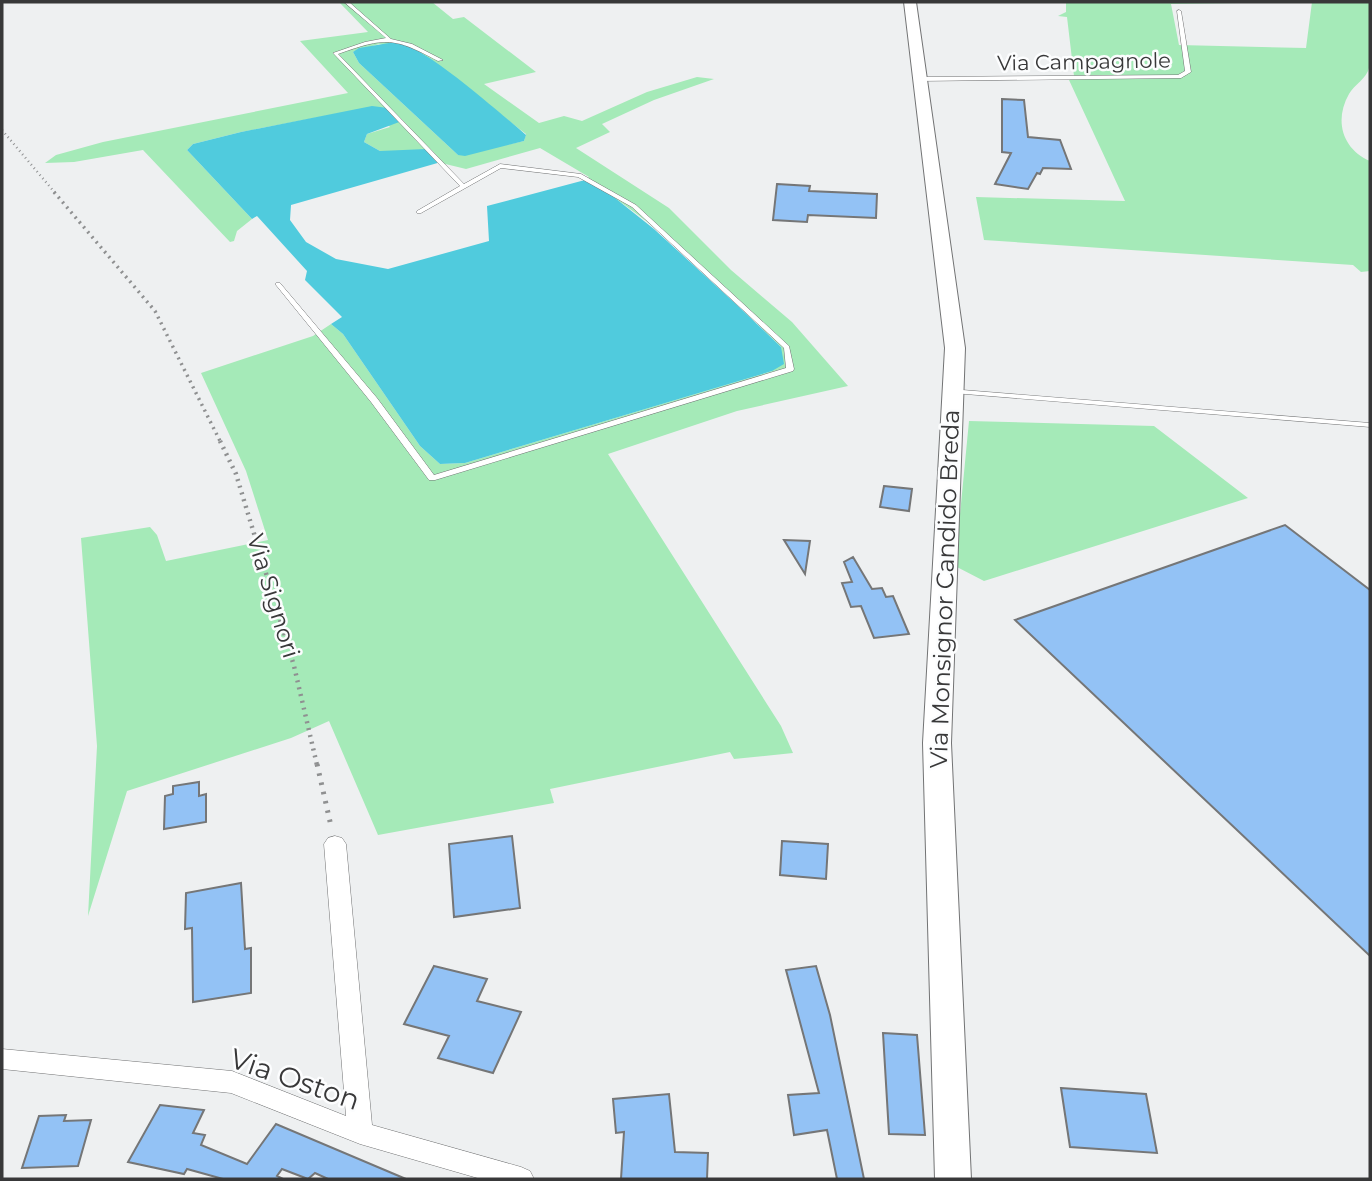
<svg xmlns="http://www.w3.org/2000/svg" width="1372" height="1181" viewBox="0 0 1372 1181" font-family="Montserrat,sans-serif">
  <rect width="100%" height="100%" fill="#eef0f1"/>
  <!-- green -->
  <path fill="#a5eab8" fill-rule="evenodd" d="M 339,2 L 432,2 L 453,19 L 464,17 L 536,72 L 484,84 L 539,123 L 564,116 L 582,121 L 647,92 L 697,77 L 714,79 L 654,100 L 602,124 L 610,132 L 576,148 L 669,208 L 731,270 L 792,322 L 848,386 L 737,411 L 608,454 L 781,726 L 793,753 L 734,759 L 730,752 L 550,789 L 554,803 L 378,835 L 329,721 L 291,738 L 127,791 L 88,916 L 97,746 L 81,538 L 150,527 L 157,535 L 166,561 L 268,540 L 246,471 L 201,373 L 313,336 L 331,324 L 343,334 L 420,446 L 440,464 L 465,463 L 772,371 L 781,347 C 720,288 659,221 585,180 L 589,177 L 540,148 L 466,169 L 392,151 L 380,151 L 364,142 L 367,134 L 390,127 L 372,107 L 241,132 L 193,144 L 187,150 L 252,219 L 237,231 L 234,241 L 230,242 L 143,150 L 74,162 L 45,163 L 56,155 L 103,142 L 348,93 L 300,41 L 368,32 ZM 379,44 L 420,53 L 526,134 L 524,141 L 458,155 L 359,63 L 353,52 Z
    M 1066,2 L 1370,2 C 1370,23 1372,47 1369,68 C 1367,78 1354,85 1349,94 C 1334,120 1342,149 1370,161 L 1370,271 L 1361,272 L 1353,265 L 984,240 L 976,197 L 1125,201 L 1069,80 L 1074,76 L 1067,17 L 1058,16 L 1066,12 ZM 1312,2 L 1306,48 L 1179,45 L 1171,4 Z
    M 969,421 L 1154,426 L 1248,498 L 984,581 L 955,566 Z"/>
  <!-- water -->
  <path fill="#50cbdd" d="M 395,42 C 423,44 501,114 526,135 L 524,141 L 465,156 L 458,155 L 359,63 L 353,52 L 359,48 Z
    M 372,106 L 388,108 L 402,121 L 367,134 L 364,142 L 380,151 L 426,149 L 441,162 L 291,205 L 290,220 L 306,242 L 336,259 L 388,269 L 489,241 L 487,206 L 585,180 L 610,194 L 654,229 L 736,304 L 781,347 L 784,364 L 772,371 L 465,463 L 440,464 L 420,446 L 343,334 L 331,324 L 342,317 L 305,280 L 307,271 L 257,216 L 252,219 L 187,150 L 193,144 L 241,132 Z"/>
  <!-- building -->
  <path fill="#93c2f5" stroke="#757677" stroke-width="2" d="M 1002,99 L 1024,100 L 1028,137 L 1060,140 L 1071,169 L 1043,168 L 1040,174 L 1037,173 L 1028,189 L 995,184 L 1011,153 L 1002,152 Z
    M 777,184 L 810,186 L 809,191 L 877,194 L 876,218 L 808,215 L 807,222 L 773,220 Z
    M 884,486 L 912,489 L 909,511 L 880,507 Z
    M 1285,525 L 1370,590 L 1370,956 L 1015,620 Z
    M 784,540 L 810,541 L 805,574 Z
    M 853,557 L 872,589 L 882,588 L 886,597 L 893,596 L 909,634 L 874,638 L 861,606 L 851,607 L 842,583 L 852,582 L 844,562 Z
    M 199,782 L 199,796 L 206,794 L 206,822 L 164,829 L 165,796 L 173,794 L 173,786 Z
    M 512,836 L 520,908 L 454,917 L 449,844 Z
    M 782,841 L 828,844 L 826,879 L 780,875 Z
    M 241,883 L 245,949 L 251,948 L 251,993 L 193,1002 L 192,928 L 185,929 L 186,893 Z
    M 434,966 L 487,979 L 477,1001 L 521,1012 L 493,1073 L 438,1058 L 449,1036 L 404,1024 Z
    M 816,966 L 830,1015 L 864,1179 L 837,1179 L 827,1130 L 794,1135 L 788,1095 L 819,1093 L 786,970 Z
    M 883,1033 L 917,1035 L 925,1135 L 889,1134 Z
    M 1061,1088 L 1146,1094 L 1157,1153 L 1070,1147 Z
    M 669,1094 L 675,1152 L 708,1153 L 707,1179 L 621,1179 L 624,1132 L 616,1133 L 613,1099 Z
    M 160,1105 L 204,1110 L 193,1133 L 205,1135 L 201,1145 L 247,1164 L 276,1124 L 406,1179 L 328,1179 L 315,1173 L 308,1179 L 282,1169 L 277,1176 L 283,1179 L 223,1179 L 187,1169 L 184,1174 L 128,1162 Z
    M 66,1115 L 64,1121 L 91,1120 L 78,1166 L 22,1168 L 39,1116 Z"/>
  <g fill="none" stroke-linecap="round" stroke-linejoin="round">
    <defs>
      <path id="service" d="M 344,2 L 349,2 L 391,39 L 412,44 L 443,60 L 438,61 C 393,37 386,37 338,54 L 464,184 L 500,164 L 581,174 L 636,205 L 789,346 L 794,369 L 793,371 L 435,480 L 429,480 L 371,402 L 276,285 L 276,283 L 280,283 L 377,398 L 434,475 L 786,368 L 784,348 L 632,207 L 578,177 L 501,168 L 421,213 L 417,213 L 417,211 L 460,186 L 333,53 L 365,42 L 386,38 Z
        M 1179,10 L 1181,11 L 1191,72 L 1181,78 L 918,81 L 915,79 L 918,77 L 1178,75 L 1185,71 L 1177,11 Z
        M 950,389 L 1370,423 L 1370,427 L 953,393 L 949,391 Z"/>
      <path id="minor" d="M 335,836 L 342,838 L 346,844 L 372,1125 L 521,1167 L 530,1171 L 534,1179 L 481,1179 L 360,1144 L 231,1093 L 2,1069 L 2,1049 L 232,1071 L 346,1116 L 324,844 L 328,838 Z"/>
      <path id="secondary" d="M 904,2 L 916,2 L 965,348 L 951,743 L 971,1179 L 935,1179 L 923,743 L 945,348 Z"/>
    </defs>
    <!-- service casing -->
    <use href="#service" stroke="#727374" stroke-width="1"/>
    <!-- minor casing -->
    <use href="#minor" stroke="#727374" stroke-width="1"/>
    <!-- secondary casing -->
    <use href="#secondary" stroke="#727374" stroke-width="2"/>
    <!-- path-far3 -->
    <path stroke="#8f9091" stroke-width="2.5" stroke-dasharray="1 3.5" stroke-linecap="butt" d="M 2,130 L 56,194"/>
    <!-- path-far2 -->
    <path stroke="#8f9091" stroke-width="3.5" stroke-dasharray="2 4.5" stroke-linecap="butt" d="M 54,192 L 155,311 L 221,443"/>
    <!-- path-far1 -->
    <path stroke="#8f9091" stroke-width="4.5" stroke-dasharray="2 5" stroke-linecap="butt" d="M 220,441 L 236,474 L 294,666 L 317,765"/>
    <!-- path -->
    <path stroke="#8f9091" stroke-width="5" stroke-dasharray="2.5 7" stroke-linecap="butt" d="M 317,764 L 331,826"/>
    <!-- service -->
    <use href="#service" fill="#fff" fill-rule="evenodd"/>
    <!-- minor -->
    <use href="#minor" fill="#fff" fill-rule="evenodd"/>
    <!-- secondary -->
    <use href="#secondary" fill="#fff" fill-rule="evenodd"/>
  </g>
  <g text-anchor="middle" stroke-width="5" stroke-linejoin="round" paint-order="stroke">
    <!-- far-street labels -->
    <g font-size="21" fill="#383839" stroke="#fcfdfe">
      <text transform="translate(1084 62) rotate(-1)" y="7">Via Campagnole</text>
    </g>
    <!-- street labels -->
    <g font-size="24" fill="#383839" stroke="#fcfdfe">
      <text transform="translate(945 589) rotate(-88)" y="8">Via Monsignor Candido Breda</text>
      <text transform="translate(273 596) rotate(73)" y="8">Via Signori</text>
    </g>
    <!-- near-street labels -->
    <g font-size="28" fill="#383839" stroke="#fcfdfe">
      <text transform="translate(295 1079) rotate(19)" y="10">Via Oston</text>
    </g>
  </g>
  <!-- border -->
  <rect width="1372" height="1181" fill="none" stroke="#383839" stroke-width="7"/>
</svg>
